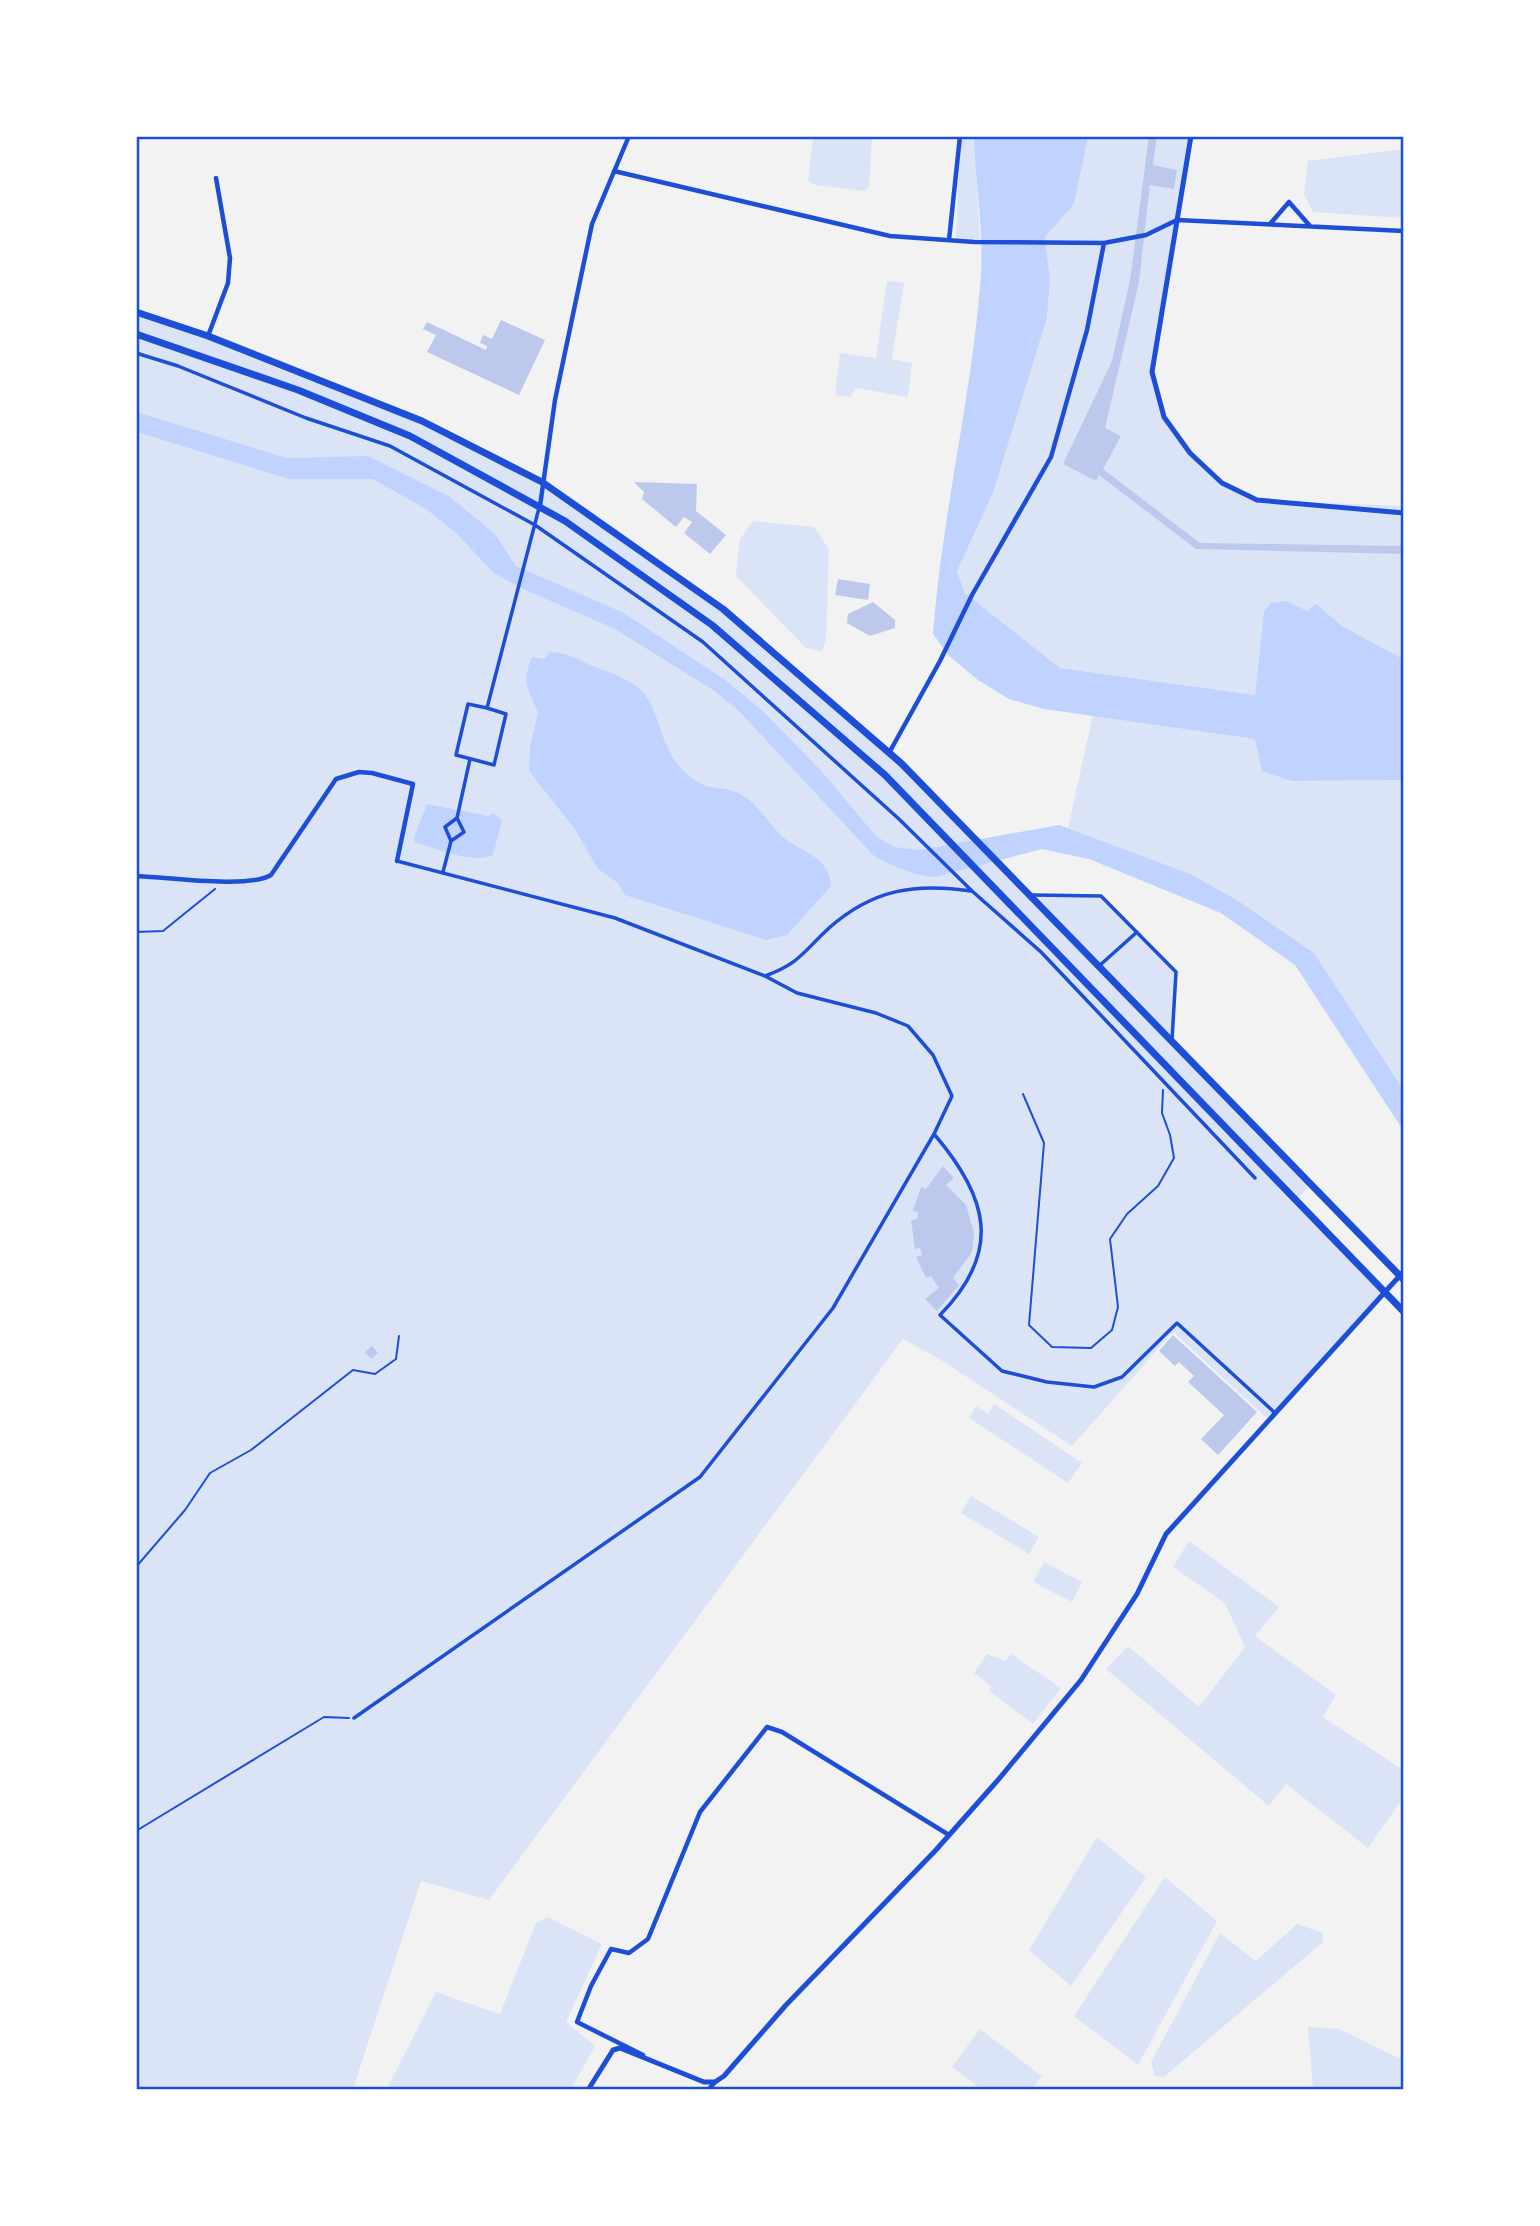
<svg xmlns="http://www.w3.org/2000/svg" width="1540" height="2226" viewBox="0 0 1540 2226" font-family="'Playfair Display',serif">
  <rect width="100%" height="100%" fill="#f2f2f2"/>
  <!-- green -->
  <path fill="#dbe4f7" d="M 813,137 L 872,137 L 869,186 L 865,191 L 815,185 L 808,181 Z
    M 960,137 L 974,137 L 980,240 L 956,240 Z
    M 1088,137 L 1191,137 L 1152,372 L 1164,417 L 1190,453 L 1222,483 L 1257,500 L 1403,506 L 1403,659 L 1342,626 L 1316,605 L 1307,611 L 1264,611 L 1255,695 L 1060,668 L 965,593 L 957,573 L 993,493 L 1047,318 L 1050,280 L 1045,237 L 1074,204 Z
    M 1403,149 L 1403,218 L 1313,212 L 1304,194 L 1308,161 Z
    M 887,281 L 904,283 L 892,359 L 912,363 L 908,397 L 855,388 L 851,397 L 835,395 L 840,353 L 876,358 Z
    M 137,312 L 422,421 L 542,482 L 723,609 L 902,764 L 1026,895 L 1101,896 L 1176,972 L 1172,1044 L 1310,1185 L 1298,1198 L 1384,1291 L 1269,1420 L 1173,1332 L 1072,1446 L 938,1358 L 903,1339 L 489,1900 L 421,1881 L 353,2089 L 137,2090 Z
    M 753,521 L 814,527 L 829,549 L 826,639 L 822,651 L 806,648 L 736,576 L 740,539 Z
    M 1093,714 L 1255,739 L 1291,781 L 1403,780 L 1403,1089 L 1314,953 L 1237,900 L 1068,828 Z
    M 994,1404 L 1082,1463 L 1068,1483 L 969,1418 L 976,1406 L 988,1414 Z
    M 971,1496 L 1039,1537 L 1029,1554 L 961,1513 Z
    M 1189,1541 L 1279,1607 L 1255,1636 L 1336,1695 L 1323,1717 L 1403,1770 L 1403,1798 L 1368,1848 L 1286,1784 L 1269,1806 L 1106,1669 L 1128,1646 L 1199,1707 L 1245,1647 L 1225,1603 L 1173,1567 Z
    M 1044,1562 L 1082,1582 L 1072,1602 L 1033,1582 Z
    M 987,1654 L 1005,1661 L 1011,1654 L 1061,1688 L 1033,1724 L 989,1691 L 991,1686 L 974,1673 Z
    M 1097,1837 L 1146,1877 L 1071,1986 L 1029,1950 Z
    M 1165,1877 L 1217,1921 L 1138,2065 L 1074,2016 Z
    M 547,1917 L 602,1944 L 566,2022 L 595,2046 L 571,2089 L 387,2089 L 436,1992 L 500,2014 L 536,1923 Z
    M 1297,1924 L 1323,1933 L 1323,1942 L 1164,2077 L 1155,2076 L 1151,2062 L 1220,1933 L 1256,1961 Z
    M 1308,2027 L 1339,2029 L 1403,2060 L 1403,2089 L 1313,2089 Z
    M 980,2029 L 1042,2076 L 1032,2089 L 981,2089 L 952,2067 Z"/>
  <!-- water -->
  <path fill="#bfd3fe" d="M 974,137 L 1088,137 L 1074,204 L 1045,237 L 1050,280 L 1047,318 L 993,493 L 957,572 L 965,593 L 1060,668 L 1255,695 L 1264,611 L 1271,603 L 1286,601 L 1307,611 L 1316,604 L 1342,626 L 1403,659 L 1403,780 L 1292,781 L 1262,771 L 1255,739 L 1044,709 L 1009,699 L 978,680 L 949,656 L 933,634 C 942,514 972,396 981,275 C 984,229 975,182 974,137 Z
    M 136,412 L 287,458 L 368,456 L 450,497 L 495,534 L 516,566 L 624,613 L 725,680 L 763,711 L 824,774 L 876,836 L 894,847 L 920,850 L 1059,825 L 1190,874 L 1237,900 L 1314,953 L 1403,1089 L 1403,1130 L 1295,965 L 1221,913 L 1089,859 L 1042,849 L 935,877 C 912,875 895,867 875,857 L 738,710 L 713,690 L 615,629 L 523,589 L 494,573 L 455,532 L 426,509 L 373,479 L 289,479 L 137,432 Z
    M 550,652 C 566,652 581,661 595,667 C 611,673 630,679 642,691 C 664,715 657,755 696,781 C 708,790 723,786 736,792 C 755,800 765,818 778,832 C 796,853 829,852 831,886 L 787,935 L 766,940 L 625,895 L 618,883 L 598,869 L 574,828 L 529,771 L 530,747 L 538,712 C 528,689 521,683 532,657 L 545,659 Z
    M 427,804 L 488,816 L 494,813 L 502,821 L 493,855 C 472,864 437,849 415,842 L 414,837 Z"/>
  <!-- building -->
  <path fill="#bdc9ec" d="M 1149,136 L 1157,136 L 1153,165 L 1177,170 L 1174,189 L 1150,185 L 1139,282 L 1105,428 L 1121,436 L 1103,469 L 1200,543 L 1404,546 L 1404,554 L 1196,549 L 1099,475 L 1096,481 L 1063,464 L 1112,361 L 1130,280 Z
    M 501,320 L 545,340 L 519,395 L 427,352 L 436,335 L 423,329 L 427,322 L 486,350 L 487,346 L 480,343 L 483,335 L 492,339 Z
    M 634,482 L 697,484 L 696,511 L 726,535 L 710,554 L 684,533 L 692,522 L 684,517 L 676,527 L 642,499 L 644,492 Z
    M 838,579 L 870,584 L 868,600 L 835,595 Z
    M 873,602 L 895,620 L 895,628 L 870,636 L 847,623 L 848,614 Z
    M 943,1166 L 954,1178 L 946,1185 L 966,1205 L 974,1233 L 972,1252 L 953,1278 L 959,1285 L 937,1311 L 925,1299 L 939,1288 L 931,1276 L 926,1278 L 916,1257 L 922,1255 L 920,1248 L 915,1249 L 911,1220 L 917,1219 L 918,1212 L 913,1211 L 921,1187 L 926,1189 Z
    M 1173,1335 L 1257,1412 L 1218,1455 L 1201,1439 L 1224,1415 L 1188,1382 L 1194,1376 L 1179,1362 L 1175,1366 L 1159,1351 Z
    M 372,1346 L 378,1353 L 371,1359 L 365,1352 Z"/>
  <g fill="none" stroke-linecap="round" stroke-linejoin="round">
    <!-- path -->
    <path stroke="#1d4ed8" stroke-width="2" d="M 136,932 L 163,931 L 215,889
      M 1023,1094 L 1044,1143 L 1029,1325 L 1052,1347 L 1091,1348 L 1112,1330 L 1118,1307 L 1110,1239 L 1127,1214 L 1158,1186 L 1174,1158 L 1170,1135 L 1162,1113 L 1163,1090
      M 136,1567 L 185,1510 L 210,1473 L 251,1450 L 353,1370 L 375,1374 L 396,1359 L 399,1336
      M 136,1831 L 324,1717 L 349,1718"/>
    <!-- pedestrian -->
    <path stroke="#1d4ed8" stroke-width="3.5" d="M 136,353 L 178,366 L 306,418 L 390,446 L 535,525 L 703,642 L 900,820 L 972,891
      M 487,708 L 506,714 L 494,765 L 456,755 L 468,704 L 487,708 L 539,508
      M 451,841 L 464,832 L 457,818 L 470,759
      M 397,861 L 615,918 L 765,976 L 797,993 L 876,1013 L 908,1026 L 933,1055 L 952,1096 L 934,1134 C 988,1197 1003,1251 940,1315 L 1002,1371 L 1047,1382 L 1094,1387 L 1122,1377 L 1177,1323 L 1275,1413
      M 443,872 L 451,841 L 445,827 L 457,818
      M 972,891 L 1041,952 L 1255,1178
      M 1032,895 L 1101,896 L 1176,972 L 1172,1040
      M 1099,966 L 1137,932
      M 765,976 C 800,963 802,953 829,928 C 873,889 915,883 971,891
      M 354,1718 L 700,1477 L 833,1308 L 934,1134"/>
    <!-- minor -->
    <path stroke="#1d4ed8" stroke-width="4.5" d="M 614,171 L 890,236 L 974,242 L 1104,243 L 1146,235 L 1177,220 L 1404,231
      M 1270,224 L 1289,202 L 1310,226
      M 949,240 L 960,136
      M 208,336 L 228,283 L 230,258 L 216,178
      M 540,506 L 555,400 L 592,224 L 629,136
      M 889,753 L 940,661 L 972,595 L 1051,457 L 1087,330 L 1104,243
      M 136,876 C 166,877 248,889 271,875 L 336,779 L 359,772 L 372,773 L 413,784 L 397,861
      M 643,2055 L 577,2022 L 591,1986 L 611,1949 L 629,1953 L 648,1939 L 700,1812 L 767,1727 L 782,1732 L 949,1835
      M 708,2090 L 715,2082"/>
    <!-- tertiary -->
    <path stroke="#1d4ed8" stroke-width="5" d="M 1191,136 L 1152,372 L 1164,417 L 1190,453 L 1222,483 L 1257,500 L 1404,513
      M 588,2090 L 613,2050 L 620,2048 L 704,2082 L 715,2082 L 724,2076 L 786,2005 L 935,1851 L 998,1780 L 1081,1680 L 1137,1594 L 1166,1534 L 1404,1271"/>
    <!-- trunk -->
    <path stroke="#1d4ed8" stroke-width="7" d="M 136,312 L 208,336 L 422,421 L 542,482 L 723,609 L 902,764 L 1404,1280
      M 136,334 L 298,390 L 410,436 L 565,521 L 712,625 L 885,775 L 1404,1312"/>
  </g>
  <!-- border -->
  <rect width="1540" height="2226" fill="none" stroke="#ffffff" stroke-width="276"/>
  <rect x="138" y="138" width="1264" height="1950" fill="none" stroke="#1d4ed8" stroke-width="2.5"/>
</svg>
